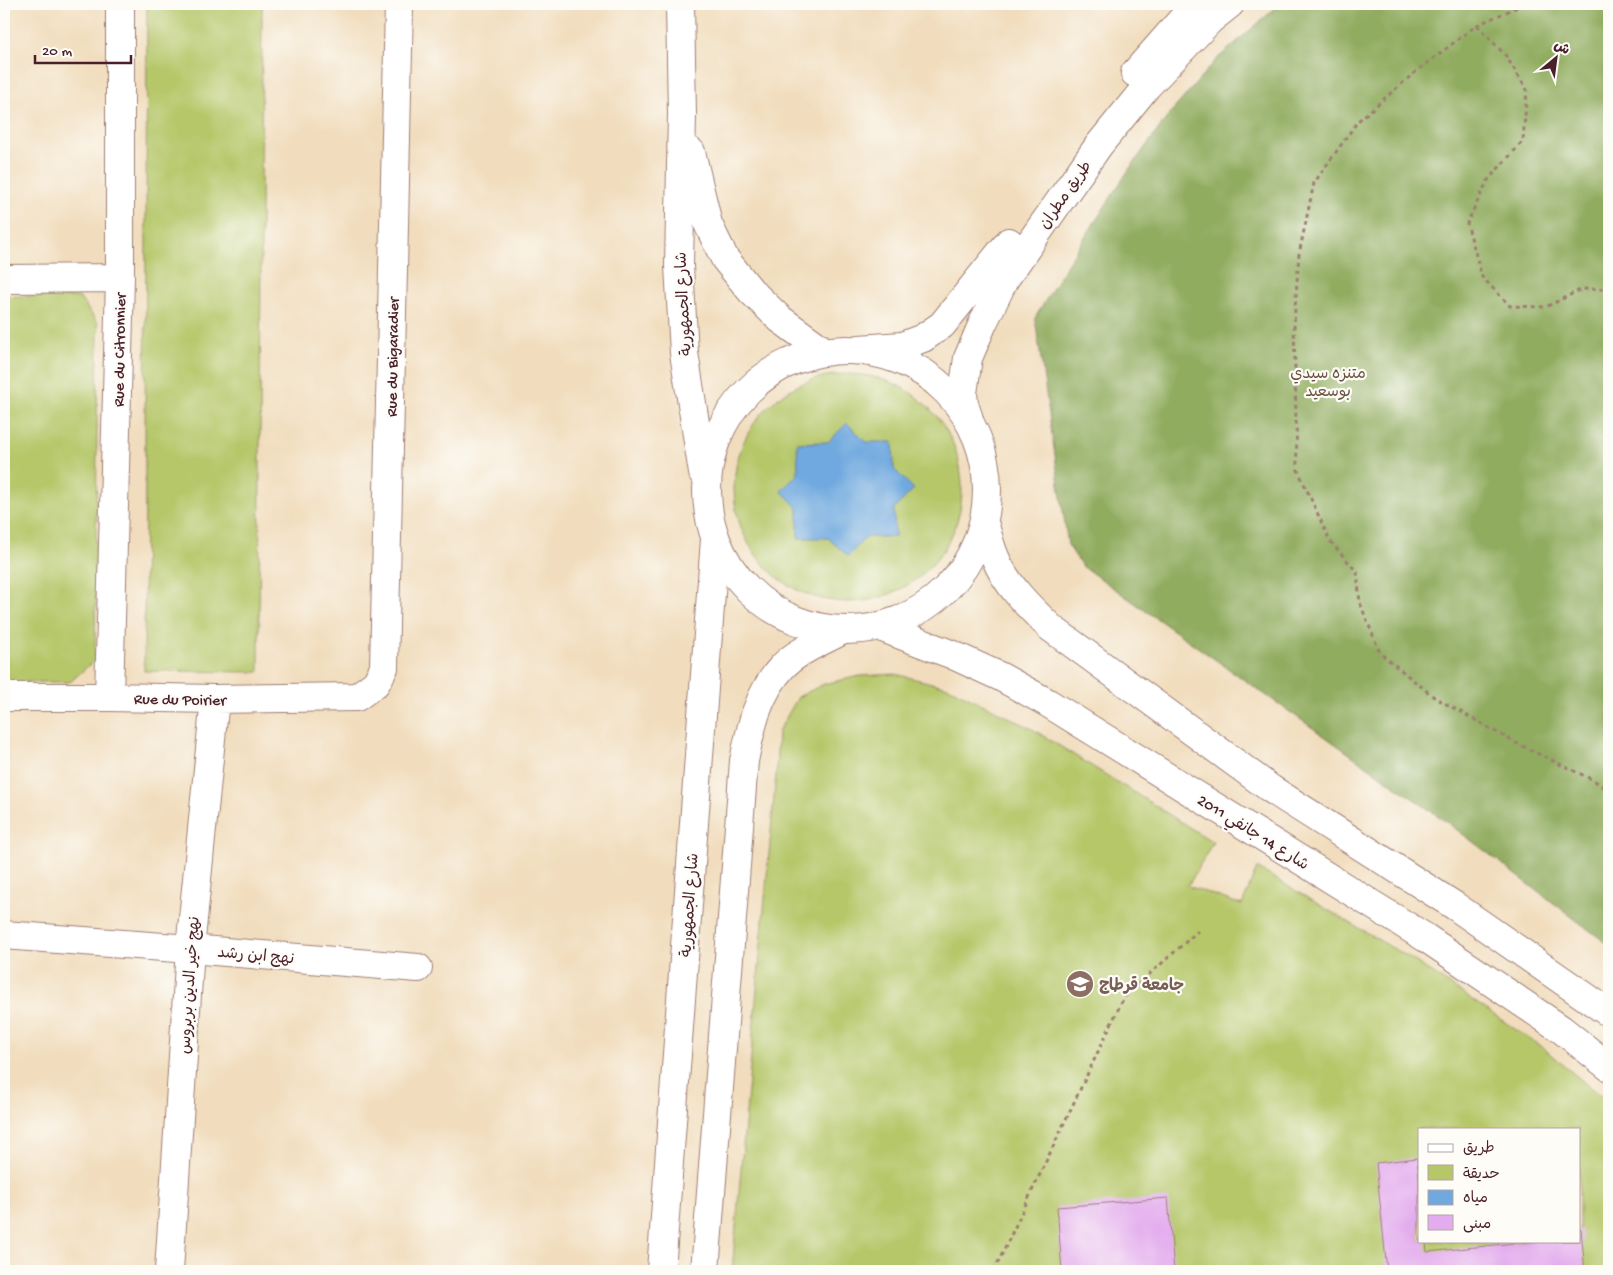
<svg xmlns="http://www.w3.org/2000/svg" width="1613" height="1275" viewBox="0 0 1613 1275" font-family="'Gochi Hand','Playpen Sans Arabic',sans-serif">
  <rect width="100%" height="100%" fill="#fdfcf7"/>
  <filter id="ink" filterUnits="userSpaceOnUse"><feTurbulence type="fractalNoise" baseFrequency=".02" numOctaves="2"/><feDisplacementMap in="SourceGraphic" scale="10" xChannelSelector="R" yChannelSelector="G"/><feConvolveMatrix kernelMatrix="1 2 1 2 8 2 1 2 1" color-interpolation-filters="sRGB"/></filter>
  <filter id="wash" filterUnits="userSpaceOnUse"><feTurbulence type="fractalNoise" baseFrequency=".0096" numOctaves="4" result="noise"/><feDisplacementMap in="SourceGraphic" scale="20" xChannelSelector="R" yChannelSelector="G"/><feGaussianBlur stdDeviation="1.12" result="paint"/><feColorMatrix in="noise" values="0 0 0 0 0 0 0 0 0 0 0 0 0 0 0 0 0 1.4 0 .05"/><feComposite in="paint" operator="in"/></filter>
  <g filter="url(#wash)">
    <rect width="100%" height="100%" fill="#f1ddbd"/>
    <!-- green -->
    <path fill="#b6c76a" stroke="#80734a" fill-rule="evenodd" d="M 147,4 L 262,4 L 259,672 L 144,671 Z
      M 4,296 L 79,297 L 98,323 L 95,660 L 70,682 L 4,682 Z
      M734 488a114 114 0 1 1 228 0a114 114 0 1 1-228 0Z
      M 895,674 L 948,687 L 1031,728 L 1213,842 L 1188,886 L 1242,905 L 1257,868 L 1413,960 L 1543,1048 L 1609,1103 L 1609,1271 L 732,1271 L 776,774 L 778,732 L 798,697 L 824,684 L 860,676 ZM 1419,1129 L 1579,1129 L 1579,1241 L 1419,1241 Z"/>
    <!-- forest -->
    <path fill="#90ac5e" stroke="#6d6644" d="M 1280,4 L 1609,4 L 1609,945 L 1448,823 L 1082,566 L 1068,545 L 1035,318 L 1063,271 L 1128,171 L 1168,116 L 1217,59 Z"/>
    <!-- water -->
    <path fill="#70a9df" stroke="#5d6485" d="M 847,423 L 866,442 L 893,442 L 894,469 L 914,489 L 894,509 L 895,537 L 866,537 L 848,556 L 828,538 L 798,538 L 798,508 L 781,491 L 798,474 L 797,443 L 828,442 Z"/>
    <g id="blocks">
      <!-- building -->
      <path fill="#e3acee" d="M 1417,1158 L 1419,1179 L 1419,1241 L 1426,1241 L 1427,1252 L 1534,1241 L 1579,1241 L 1579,1229 L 1581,1229 L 1585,1271 L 1387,1271 L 1376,1163 Z
        M 1168,1198 L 1174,1271 L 1062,1271 L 1057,1207 Z"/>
    </g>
  </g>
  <g filter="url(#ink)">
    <use href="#blocks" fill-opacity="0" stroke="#9e7e74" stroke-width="1"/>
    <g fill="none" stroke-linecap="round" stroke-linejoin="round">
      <defs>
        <path id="minor" d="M 1135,73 L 1186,15 L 1198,4
          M 4,279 L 120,278
          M 859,349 L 902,346 L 923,338 L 942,325 L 1009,242
          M 969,419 L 964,404 L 963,393 L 968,358 L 983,323 L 1004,280 L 1099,145 L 1147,86 L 1210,20 L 1230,4
          M 4,697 L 109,697 L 215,699 L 357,697 L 376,683 L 384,668 L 399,4
          M 109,697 L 120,278 L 120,4
          M 4,935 L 190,949 L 418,968
          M 169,1271 L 190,949 L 215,699"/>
        <path id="major" d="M 680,4 L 682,114 L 679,266 L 684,353 L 703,473
          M 691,152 L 708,224 L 725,259 L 751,291 L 780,319 L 824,351
          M707 490a140 140 0 1 1 280 0a140 140 0 1 1-280 0Z
          M 984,523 C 988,534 990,546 995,557 C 1006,585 1029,607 1051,628 L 1271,789 L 1455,906 L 1609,1013
          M 880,627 L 953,655 L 1001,677 L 1048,703 L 1426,938 L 1561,1029 L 1609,1067"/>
        <path id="highway" d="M 661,1271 L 715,539
          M 705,1271 L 744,761 C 751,726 758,693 783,666 C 799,650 823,641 843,630"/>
      </defs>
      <!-- minor casing -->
      <use href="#minor" stroke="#9e7e74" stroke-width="30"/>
      <!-- major casing -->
      <use href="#major" stroke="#9e7e74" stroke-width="30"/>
      <!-- highway casing -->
      <use href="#highway" stroke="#9e7e74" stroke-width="30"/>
      <!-- path -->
      <path stroke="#9e7e74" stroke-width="3" stroke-dasharray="4 4" stroke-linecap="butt" d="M 1524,4 L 1477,25 L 1413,74 L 1358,121 L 1314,183 L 1299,254 L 1294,322 L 1297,468 L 1330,541 L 1357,572 L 1360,603 L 1380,653 L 1434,697 L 1514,742 L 1595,781 L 1609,791
        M 1477,25 L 1506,56 L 1527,90 L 1523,141 L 1488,180 L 1467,223 L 1482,277 L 1510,306 L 1546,307 L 1582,289 L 1609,289
        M 994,1271 L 1124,997 L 1198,931"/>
      <!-- minor -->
      <use href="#minor" stroke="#fff" stroke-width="28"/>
      <!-- major -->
      <use href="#major" stroke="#fff" stroke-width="28"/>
      <!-- highway -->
      <use href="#highway" stroke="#fff" stroke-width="28"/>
    </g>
  </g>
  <!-- icons -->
  <defs>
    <symbol id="university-disc" viewBox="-11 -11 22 22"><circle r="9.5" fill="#8d6e63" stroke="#fdfcf7"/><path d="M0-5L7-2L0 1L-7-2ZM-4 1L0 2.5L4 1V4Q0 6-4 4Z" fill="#fff"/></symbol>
  </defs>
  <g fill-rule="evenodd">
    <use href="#university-disc" x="1064" y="968" width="32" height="32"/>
  </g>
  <g text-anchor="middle" stroke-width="4.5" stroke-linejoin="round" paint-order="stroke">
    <!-- street labels -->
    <g font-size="16" fill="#4a1f2b" stroke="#fdfcf7">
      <text transform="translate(1064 194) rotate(-55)" y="6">طريق مطران</text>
      <text transform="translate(682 304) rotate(-93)" y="6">شارع الجمهورية</text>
      <text transform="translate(118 350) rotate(-89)" y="6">Rue du Citronnier</text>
      <text transform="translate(391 357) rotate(-89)" y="6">Rue du Bigaradier</text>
      <text transform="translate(180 698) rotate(1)" y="6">Rue du Poirier</text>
      <text transform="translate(1254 831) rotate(32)" y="6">شارع 14 جانفي 2011</text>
      <text transform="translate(688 905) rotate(-86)" y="6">شارع الجمهورية</text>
      <text transform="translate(256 954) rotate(5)" y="6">نهج ابن رشد</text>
      <text transform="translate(188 985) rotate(-86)" y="6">نهج خير الدين بربروس</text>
    </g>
    <!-- park labels -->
    <g font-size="16" fill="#6a513e" stroke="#fdfcf7">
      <text x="1328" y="378">متنزه سيدي<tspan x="1328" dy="18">بوسعيد</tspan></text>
    </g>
    <!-- education labels -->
    <g font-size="16" font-weight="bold" fill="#785e54" stroke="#fdfcf7" text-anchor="start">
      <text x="1099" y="990">جامعة قرطاج</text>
    </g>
  </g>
  <!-- margin -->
  <rect width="1613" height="1275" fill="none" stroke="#fdfcf7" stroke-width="20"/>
  <!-- legend -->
  <rect x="1418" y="1128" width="162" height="115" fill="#fdfcf7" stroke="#b5a4a5"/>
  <rect x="1428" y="1144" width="25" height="8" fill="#ffffff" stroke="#b5a4a5"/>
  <text x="1463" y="1152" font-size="15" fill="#4a1f2b">طريق</text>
  <rect x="1428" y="1165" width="25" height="15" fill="#b6c76a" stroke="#b5a4a5"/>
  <text x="1463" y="1178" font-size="15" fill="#4a1f2b">حديقة</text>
  <rect x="1428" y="1190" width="25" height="15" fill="#70a9df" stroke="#b5a4a5"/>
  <text x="1463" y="1202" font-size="15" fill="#4a1f2b">مياه</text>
  <rect x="1428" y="1215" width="25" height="15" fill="#e3acee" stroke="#b5a4a5"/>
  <text x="1463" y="1228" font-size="15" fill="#4a1f2b">مبنى</text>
  <!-- north arrow -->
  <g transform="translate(1556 58) rotate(29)" stroke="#fdfcf7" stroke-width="4" paint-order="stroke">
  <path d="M0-4L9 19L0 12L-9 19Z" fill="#4a1f2b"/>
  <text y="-8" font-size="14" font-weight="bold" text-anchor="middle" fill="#4a1f2b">ش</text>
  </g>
  <!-- scale -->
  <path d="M35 55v8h96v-8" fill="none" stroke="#4a1f2b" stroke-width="2.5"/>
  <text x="42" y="55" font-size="15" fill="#4a1f2b" stroke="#fdfcf7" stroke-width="4" paint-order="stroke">20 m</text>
</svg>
